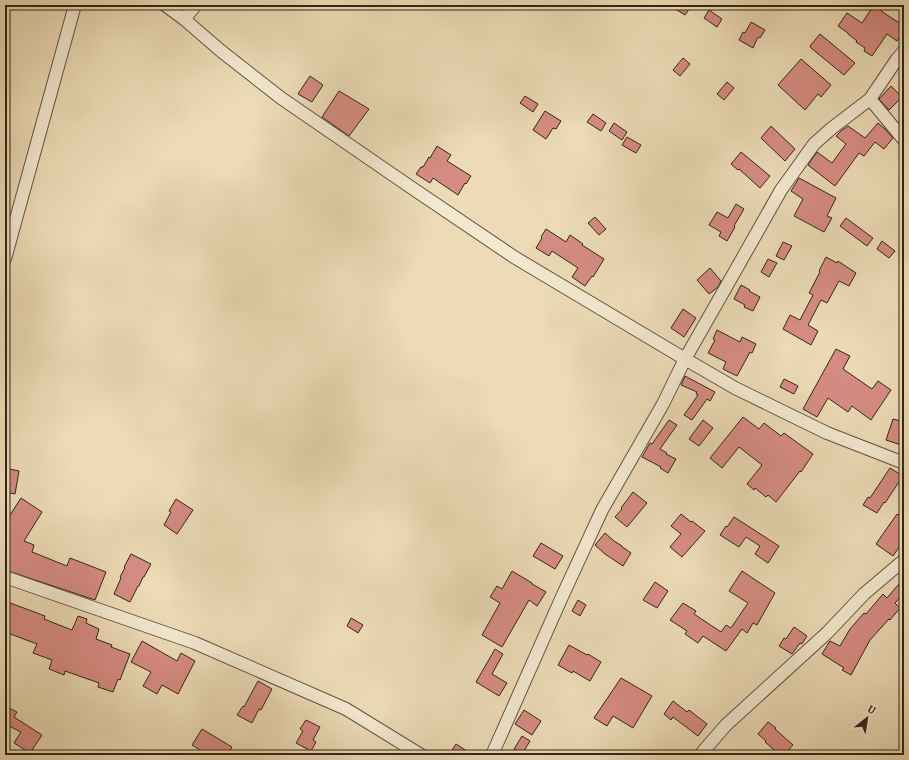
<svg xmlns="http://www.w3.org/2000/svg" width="909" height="760" viewBox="0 0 909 760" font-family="Alegreya,serif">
  <rect width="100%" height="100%" fill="#ecdbb6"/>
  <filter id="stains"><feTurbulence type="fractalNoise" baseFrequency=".005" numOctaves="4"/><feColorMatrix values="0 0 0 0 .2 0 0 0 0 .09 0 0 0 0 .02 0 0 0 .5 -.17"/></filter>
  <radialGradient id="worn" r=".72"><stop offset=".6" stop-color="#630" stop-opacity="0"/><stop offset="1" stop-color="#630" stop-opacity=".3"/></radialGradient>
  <!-- building -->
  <path fill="#d68c83" stroke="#312618" d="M 669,5 L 692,5 L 685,15 Z
    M 874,5 L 876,5 L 882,10 L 881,11 L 904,26 L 904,31 L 897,41 L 887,34 L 872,56 L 864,51 L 865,48 L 856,42 L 857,41 L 848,34 L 848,33 L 838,26 L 847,13 L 862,23 Z
    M 709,10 L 722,19 L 717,27 L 704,18 Z
    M 751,22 L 765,30 L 760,38 L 758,37 L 753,48 L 739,40 L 743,32 L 745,33 Z
    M 820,34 L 855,63 L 844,75 L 811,48 L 810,46 Z
    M 683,58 L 690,64 L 680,76 L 673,70 Z
    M 801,59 L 831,85 L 821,97 L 818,94 L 805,110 L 778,85 Z
    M 310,76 L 323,85 L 312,102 L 298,94 Z
    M 727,82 L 734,88 L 724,100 L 717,94 Z
    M 891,86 L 902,97 L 889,110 L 879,99 Z
    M 339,91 L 369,109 L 349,136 L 322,117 Z
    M 525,96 L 538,104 L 533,112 L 520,103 Z
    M 545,111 L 561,121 L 556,129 L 553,128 L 546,139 L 533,130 Z
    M 593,114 L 606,123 L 601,131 L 587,122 Z
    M 614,123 L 627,132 L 622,140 L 609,131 Z
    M 878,123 L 885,129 L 893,138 L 884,149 L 875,142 L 864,156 L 859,153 L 835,186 L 808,165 L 817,152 L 832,163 L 846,144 L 836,136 L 841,131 L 848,126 L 865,138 Z
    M 771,126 L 795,149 L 785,161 L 761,138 Z
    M 627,137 L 641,145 L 636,153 L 622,145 Z
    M 437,146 L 451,155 L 447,161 L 471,176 L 466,184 L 465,183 L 458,195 L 433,178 L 430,183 L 416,174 L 421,167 L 423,167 L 429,157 L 430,158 Z
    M 741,152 L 770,176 L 760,188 L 739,169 L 738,170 L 731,164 Z
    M 799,178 L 836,198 L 827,216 L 832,218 L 824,232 L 794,216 L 803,199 L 791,191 Z
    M 736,204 L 744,209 L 734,226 L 735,227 L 727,241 L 719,236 L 721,232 L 709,225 L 717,212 L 728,218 Z
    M 595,217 L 606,229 L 599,235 L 588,223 Z
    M 846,218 L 873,238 L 867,246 L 840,226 Z
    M 546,229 L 566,242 L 570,235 L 583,244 L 582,245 L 604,259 L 593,277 L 592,276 L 585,286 L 572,277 L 578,268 L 552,251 L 549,256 L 536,248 L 542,238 L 541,237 Z
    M 882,241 L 895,251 L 889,258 L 877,249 Z
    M 783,242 L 792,246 L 784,260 L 776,256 Z
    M 826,257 L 837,263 L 838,261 L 856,273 L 849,286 L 839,281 L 827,303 L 821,300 L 808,325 L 818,331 L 811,345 L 783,329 L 790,315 L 800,320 L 813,295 L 809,293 L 820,272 L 819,271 Z
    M 768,259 L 777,263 L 769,277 L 761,272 Z
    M 710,268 L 721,281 L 718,287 L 709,294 L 697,280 Z
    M 741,285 L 750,290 L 749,291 L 760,297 L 753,311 L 744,307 L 745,305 L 734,299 Z
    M 683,309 L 696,318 L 684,337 L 671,328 Z
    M 717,330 L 740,342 L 742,337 L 756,344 L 752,353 L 750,352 L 737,376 L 723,369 L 726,362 L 708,353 L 715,340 L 713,339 Z
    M 836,349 L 850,356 L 843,369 L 872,389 L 878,381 L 891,390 L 871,420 L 852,406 L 848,412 L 828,398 L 817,417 L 803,409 Z
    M 685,376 L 715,392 L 710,401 L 707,399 L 692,420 L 684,415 L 698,395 L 696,394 L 697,392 L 681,385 Z
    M 784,379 L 798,386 L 794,394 L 780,387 Z
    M 743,417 L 759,429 L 764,423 L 781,436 L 784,433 L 813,454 L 801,472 L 800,471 L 776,502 L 768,495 L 766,497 L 755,488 L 754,490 L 747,484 L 762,465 L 739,447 L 722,468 L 710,458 Z
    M 893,419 L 904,422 L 904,434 L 901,445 L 886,440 Z
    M 669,420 L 677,425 L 660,449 L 667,453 L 666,454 L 676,459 L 668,473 L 660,468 L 661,467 L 642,457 L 650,443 L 652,444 Z
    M 703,420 L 713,428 L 699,446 L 689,439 Z
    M 5,468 L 19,471 L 15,494 L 5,492 Z
    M 890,468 L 903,476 L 885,503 L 884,502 L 877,513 L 863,505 L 868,497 L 870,498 Z
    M 633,492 L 647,503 L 627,527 L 615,517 L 622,509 L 621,508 Z
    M 21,498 L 42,512 L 24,541 L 34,545 L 32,552 L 67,566 L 70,558 L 106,572 L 95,600 L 5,570 L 5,523 Z
    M 176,499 L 193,510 L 177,534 L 164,525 L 171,512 L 169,511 Z
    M 681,514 L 691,522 L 692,521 L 705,531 L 682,557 L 670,547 L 681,534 L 671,526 Z
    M 897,514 L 904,519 L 904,540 L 893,556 L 876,544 Z
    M 734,517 L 779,546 L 768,563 L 755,554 L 760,546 L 746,537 L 739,547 L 720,535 L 726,526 L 727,527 Z
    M 605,533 L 614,541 L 622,546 L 621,546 L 631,553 L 623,566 L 605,554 L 595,545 Z
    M 541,543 L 563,556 L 555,569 L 533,556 Z
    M 131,554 L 151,564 L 144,577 L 143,577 L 139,586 L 138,586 L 130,602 L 114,594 L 121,578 L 120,577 L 125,568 L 124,567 Z
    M 512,571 L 532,583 L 532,584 L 546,592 L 537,606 L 529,600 L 502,647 L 482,635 L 500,603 L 490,597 L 497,586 L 502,589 Z
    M 742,571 L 775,593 L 757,625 L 753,623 L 747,633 L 742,629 L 726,651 L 703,636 L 698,643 L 685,634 L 687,631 L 670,620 L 683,603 L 696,611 L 694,614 L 721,632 L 726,625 L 731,628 L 748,603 L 729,591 Z
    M 904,578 L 904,593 L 895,603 L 900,608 L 890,620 L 889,619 L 870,640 L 851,675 L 842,670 L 844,668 L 822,654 L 830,641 L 840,646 L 850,629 L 864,613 L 866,614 L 883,594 L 887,598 Z
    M 655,582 L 668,591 L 657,608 L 643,600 Z
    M 578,600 L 586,605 L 580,616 L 572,611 Z
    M 5,601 L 45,616 L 44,619 L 72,630 L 78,616 L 87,619 L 86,623 L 99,629 L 96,639 L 112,645 L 111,647 L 130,654 L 120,680 L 118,679 L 113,692 L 98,687 L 99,683 L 65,671 L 64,675 L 49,669 L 52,660 L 33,653 L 37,644 L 5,632 Z
    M 351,618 L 363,625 L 358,633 L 347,626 Z
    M 794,627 L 807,636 L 802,644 L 800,643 L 792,654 L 779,646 L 784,638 L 786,639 Z
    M 142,641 L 177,661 L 181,653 L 195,661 L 178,694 L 162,685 L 157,694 L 143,686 L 151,672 L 131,662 Z
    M 569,645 L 587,655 L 588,654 L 601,662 L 590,681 L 573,671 L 572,673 L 558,665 Z
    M 495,649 L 503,654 L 492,674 L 507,683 L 499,696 L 476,682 Z
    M 621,678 L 652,696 L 633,728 L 613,716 L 607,726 L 594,718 Z
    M 258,681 L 272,689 L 261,710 L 259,709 L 252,723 L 237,715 L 243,706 L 244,707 Z
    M 673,701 L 687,712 L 689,710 L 707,724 L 698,736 L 673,717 L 671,720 L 664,714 Z
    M 5,706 L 17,712 L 14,717 L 42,735 L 30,753 L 14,743 L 21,732 L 9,726 L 5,734 Z
    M 524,710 L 541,721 L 532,735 L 515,724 Z
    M 306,720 L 320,727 L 313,740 L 316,742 L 311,751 L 296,743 L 303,731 L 300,729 Z
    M 768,722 L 776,728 L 775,729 L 793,745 L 784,755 L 780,755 L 765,742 L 766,741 L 758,734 Z
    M 202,729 L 232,747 L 228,755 L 208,755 L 192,745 Z
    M 522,736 L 530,741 L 522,754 L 514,749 Z
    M 456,744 L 473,755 L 449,755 Z"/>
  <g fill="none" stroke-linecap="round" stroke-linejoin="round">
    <defs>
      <path id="minor" d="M 165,5 L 184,19 L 221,51 L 281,98 L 409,186 L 514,257 L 685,359 L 735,388 L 827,433 L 904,463
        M 184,19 L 196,5
        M 870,99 L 904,140
        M 5,259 L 75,5
        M 5,577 L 195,643 L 346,709 L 421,755
        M 492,755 L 561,599 L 602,510 L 663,404 L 685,359 L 734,273 L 781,190 L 814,144 L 832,128 L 870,99 L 897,59 L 904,51
        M 700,755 L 726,725 L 827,633 L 864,594 L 904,560"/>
    </defs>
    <!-- minor casing -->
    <use href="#minor" stroke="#605340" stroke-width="14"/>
    <!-- minor -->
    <use href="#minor" stroke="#f3e8d0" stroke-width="12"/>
  </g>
  <!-- margin -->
  <rect width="909" height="760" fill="none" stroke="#ecdbb6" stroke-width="20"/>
  <rect x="6" y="6" width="897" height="748" fill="none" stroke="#312618" stroke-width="2"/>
  <rect x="10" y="10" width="889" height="740" fill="none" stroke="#312618"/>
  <!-- north arrow -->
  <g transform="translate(867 718) rotate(30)" stroke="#f3e8d0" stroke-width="3" paint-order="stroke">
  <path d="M0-3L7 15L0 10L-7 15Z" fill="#312618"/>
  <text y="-6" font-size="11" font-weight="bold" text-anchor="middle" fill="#312618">U</text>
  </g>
  <rect width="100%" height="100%" filter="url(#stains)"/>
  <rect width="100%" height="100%" fill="url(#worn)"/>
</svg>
